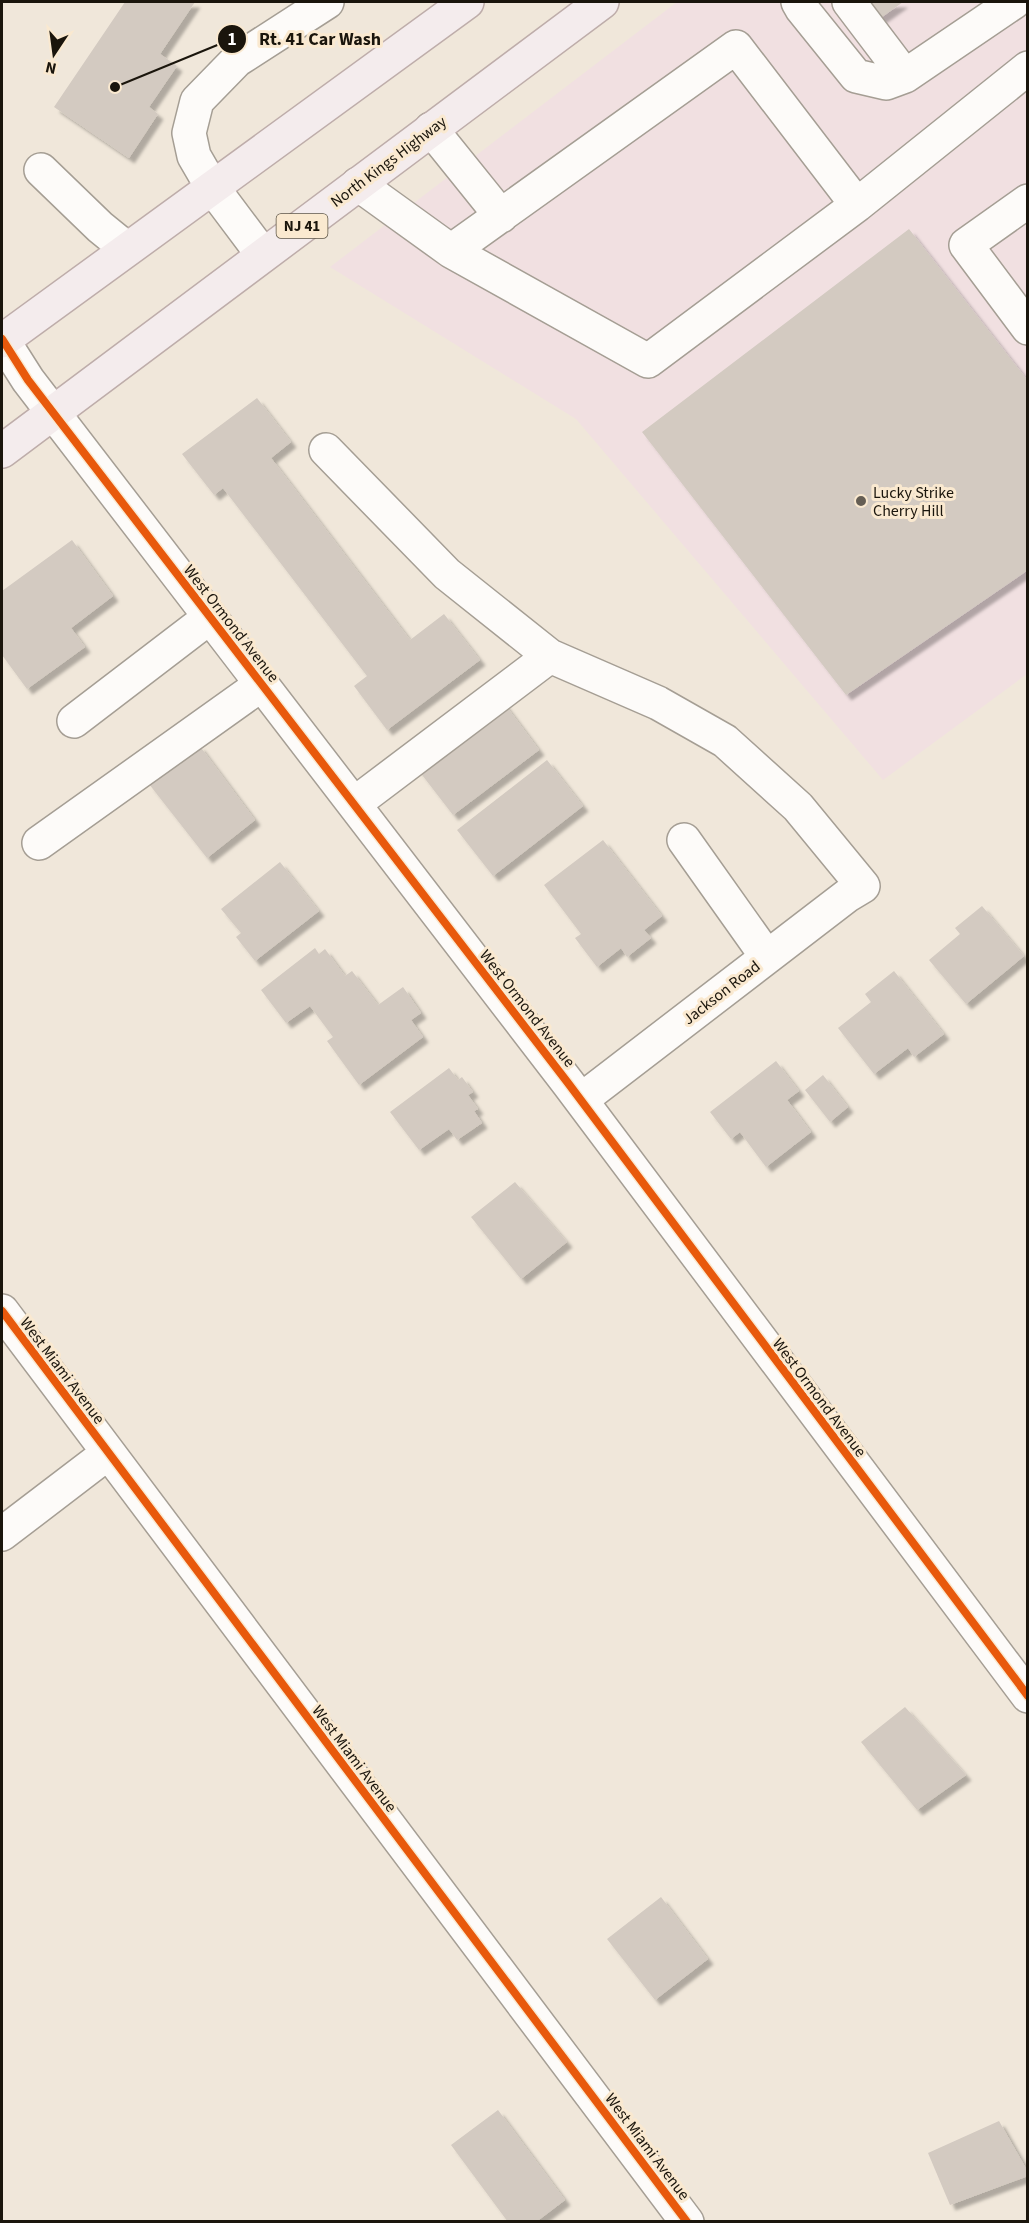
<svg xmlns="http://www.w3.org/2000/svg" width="1029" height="2223" viewBox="0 0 1029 2223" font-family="'Source Sans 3',sans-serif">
  <defs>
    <filter id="shadow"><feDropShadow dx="5.5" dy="5.5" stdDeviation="1.5" flood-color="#0004"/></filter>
  </defs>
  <rect width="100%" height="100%" fill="#f0e7da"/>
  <!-- commercial -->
  <path fill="#f1e0e1" d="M 677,2 L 1027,2 L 1027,674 L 883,780 L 576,419 L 330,267 Z"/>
  <!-- building -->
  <path fill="#d3cac1" filter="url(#shadow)" d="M 125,2 L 195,2 L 160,54 L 177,66 L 149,107 L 158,114 L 129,158 L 54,107 Z
    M 859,2 L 903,2 L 875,22 Z
    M 909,229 L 1028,381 L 1028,570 L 846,695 L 642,432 Z
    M 257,398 L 291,442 L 271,458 L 410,640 L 444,614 L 480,660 L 387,730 L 354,686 L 367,676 L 223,488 L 214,495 L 182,454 Z
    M 72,540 L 113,596 L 71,628 L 85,647 L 27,689 L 2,655 L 2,591 Z
    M 503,702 L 539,750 L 453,815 L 416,767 Z
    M 199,745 L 255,820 L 207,858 L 149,784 Z
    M 547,760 L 583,806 L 493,876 L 457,830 Z
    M 603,840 L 662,916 L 644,930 L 651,938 L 627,957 L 621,948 L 597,967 L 575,938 L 581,934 L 544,885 Z
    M 280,862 L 319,911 L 255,961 L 236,937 L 241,933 L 221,909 Z
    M 982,906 L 1024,956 L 966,1004 L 929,960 L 960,934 L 955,928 Z
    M 315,948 L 319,954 L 325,949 L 345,976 L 352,971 L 378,1005 L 403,987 L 421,1013 L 411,1020 L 423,1037 L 359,1085 L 327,1041 L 333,1037 L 310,1006 L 286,1023 L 261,990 Z
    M 894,971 L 944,1034 L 914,1057 L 908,1048 L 874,1074 L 838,1028 L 871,1002 L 865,994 Z
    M 776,1061 L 799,1091 L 787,1100 L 811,1132 L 766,1167 L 740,1132 L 731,1139 L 710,1112 Z
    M 449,1068 L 458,1080 L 462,1077 L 473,1092 L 468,1095 L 478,1109 L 474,1111 L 482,1123 L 457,1140 L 449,1129 L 419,1150 L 390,1112 Z
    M 823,1075 L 848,1107 L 830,1122 L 805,1090 Z
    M 515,1182 L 567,1242 L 521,1279 L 471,1217 Z
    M 905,1707 L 966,1775 L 917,1810 L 861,1742 Z
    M 661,1897 L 708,1959 L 655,2000 L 607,1939 Z
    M 498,2110 L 565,2200 L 536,2222 L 508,2222 L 451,2145 Z
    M 999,2121 L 1028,2172 L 1028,2176 L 950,2205 L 928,2153 Z"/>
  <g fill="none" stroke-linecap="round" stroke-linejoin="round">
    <defs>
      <path id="minor" d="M 798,2 L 802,9 L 856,76 L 886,83 L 905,76 L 1014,2
        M 849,2 L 905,76
        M 431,129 L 501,216
        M 41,170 L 100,227 L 127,249
        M 358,184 L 451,251 L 648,361 L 857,205 L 736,47 L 451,251
        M 1028,201 L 966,245 L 1028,328
        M 857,205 L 1028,68
        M 263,255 L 212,187 L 194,156 L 189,133 L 197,101 L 237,60 L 327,2
        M 2,339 L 28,380 L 568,1083 L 1028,1696
        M 326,450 L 447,574 L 550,656 L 354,804
        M 550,656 L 658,703 L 725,741 L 798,807 L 863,886 L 848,895 L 581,1100
        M 74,721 L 210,617
        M 684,840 L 767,957
        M 39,843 L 262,684
        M 2,1311 L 687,2222
        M 2,1534 L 108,1453"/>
      <path id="major" d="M 2,341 L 467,2
        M 2,451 L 602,2"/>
    </defs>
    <!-- minor casing -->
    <use href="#minor" stroke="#a59e94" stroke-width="36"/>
    <!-- major casing -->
    <use href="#major" stroke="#beadaa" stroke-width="36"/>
    <!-- minor -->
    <use href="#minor" stroke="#fdfbf9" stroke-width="33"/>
    <!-- major -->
    <use href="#major" stroke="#f4eced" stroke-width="33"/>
    <defs>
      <path id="cycleway" d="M 2,339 L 28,380 L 568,1083 L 1028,1696
        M 2,1311 L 687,2222"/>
    </defs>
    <!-- cycleway casing -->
    <use href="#cycleway" stroke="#fae9d0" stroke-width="11"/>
    <!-- cycleway -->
    <use href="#cycleway" stroke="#e8590c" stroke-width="8"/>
  </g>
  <!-- markers -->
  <circle fill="#655e54" stroke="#fae9d0" stroke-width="2" cx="861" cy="501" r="6"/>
  <g text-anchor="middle" stroke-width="6" stroke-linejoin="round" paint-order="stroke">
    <!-- shield labels -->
    <rect fill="#fae9d0" stroke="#5d5547" stroke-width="1.5" x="276.5" y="214" width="51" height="24" rx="4.5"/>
    <g font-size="15" font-weight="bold" fill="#1a150c">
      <text x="302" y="231">NJ 41</text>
    </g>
    <!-- street labels -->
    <g font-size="16" fill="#1a150c" stroke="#fae9d0">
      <text transform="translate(388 161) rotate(-37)" y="6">North Kings Highway</text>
      <text transform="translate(232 623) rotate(52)" y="6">West Ormond Avenue</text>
      <text transform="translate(721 992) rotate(-38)" y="6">Jackson Road</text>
      <text transform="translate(528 1008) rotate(52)" y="6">West Ormond Avenue</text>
      <text transform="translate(63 1370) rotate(53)" y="6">West Miami Avenue</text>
      <text transform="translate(820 1397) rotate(53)" y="6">West Ormond Avenue</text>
      <text transform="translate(355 1758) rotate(53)" y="6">West Miami Avenue</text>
      <text transform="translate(648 2146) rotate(53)" y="6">West Miami Avenue</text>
    </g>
    <!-- poi labels -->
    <g font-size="16" fill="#1a150c" stroke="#fae9d0" text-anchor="start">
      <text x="873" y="498">Lucky Strike<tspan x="873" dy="18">Cherry Hill</tspan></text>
    </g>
  </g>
  <!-- callouts -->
  <path fill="none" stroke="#1a150c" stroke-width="2" d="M115 87L232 39"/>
  <g fill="#1a150c" stroke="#fae9d0" stroke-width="2">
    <circle cx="115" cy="87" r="6"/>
    <circle cx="232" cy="39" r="15"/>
  </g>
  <g font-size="18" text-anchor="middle" font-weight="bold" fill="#fff">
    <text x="232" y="45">1</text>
  </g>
  <g font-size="18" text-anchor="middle" font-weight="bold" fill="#1a150c" stroke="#fae9d0" stroke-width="6" stroke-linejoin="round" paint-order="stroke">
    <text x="320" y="45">Rt. 41 Car Wash</text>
  </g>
  <!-- border -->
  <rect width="1029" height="2223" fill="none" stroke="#1a150c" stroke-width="6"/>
  <!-- north arrow -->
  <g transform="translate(54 54) rotate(193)" stroke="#fae9d0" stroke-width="4.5" paint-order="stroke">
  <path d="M0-4.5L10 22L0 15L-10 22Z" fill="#1a150c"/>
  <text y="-9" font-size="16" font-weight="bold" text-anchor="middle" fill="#1a150c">N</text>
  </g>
</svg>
